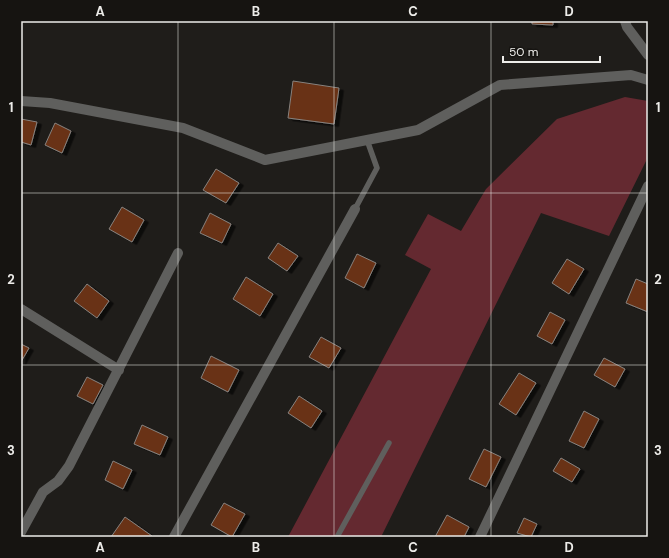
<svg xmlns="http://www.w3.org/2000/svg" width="669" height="558" viewBox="0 0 669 558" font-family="'DM Sans',sans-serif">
  <defs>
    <filter id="shadow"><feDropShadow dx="4.5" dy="2.5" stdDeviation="0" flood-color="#0009"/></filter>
  </defs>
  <rect width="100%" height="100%" fill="#1f1d1a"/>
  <!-- green -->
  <path fill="#642930" d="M 625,97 L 648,101 L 648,157 L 609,236 L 541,213 L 381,537 L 288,537 L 431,269 L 405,255 L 428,214 L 461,231 L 486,189 L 557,119 Z"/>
  <!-- building -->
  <path fill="#693112" stroke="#87827f" filter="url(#shadow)" d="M 532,21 L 553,21 L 553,25 L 532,24 Z
    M 293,81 L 339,88 L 334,124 L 288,118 Z
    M 21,119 L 37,122 L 31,145 L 21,142 Z
    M 55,123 L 71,131 L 62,153 L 45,145 Z
    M 216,169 L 239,183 L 226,203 L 203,190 Z
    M 122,207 L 144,220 L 132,242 L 109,229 Z
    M 210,213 L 231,224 L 222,243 L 200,233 Z
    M 278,243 L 298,256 L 287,271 L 268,258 Z
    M 357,254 L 376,263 L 364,288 L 345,278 Z
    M 567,259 L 584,269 L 569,294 L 552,283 Z
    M 246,277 L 273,294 L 260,316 L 233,299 Z
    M 636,279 L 648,284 L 648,312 L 626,303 Z
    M 87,284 L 109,301 L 97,318 L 74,301 Z
    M 550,312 L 565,320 L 552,344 L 537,336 Z
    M 321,337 L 341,348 L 329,368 L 309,357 Z
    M 21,344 L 29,348 L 21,362 Z
    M 211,356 L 239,370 L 228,392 L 201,378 Z
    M 604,358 L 625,369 L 615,387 L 594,375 Z
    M 519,373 L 536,383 L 516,415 L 499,404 Z
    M 87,377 L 103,385 L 93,404 L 77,396 Z
    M 299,396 L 322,411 L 311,428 L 288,413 Z
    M 584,411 L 599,419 L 584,448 L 569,441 Z
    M 142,425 L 168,437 L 160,455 L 134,444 Z
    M 484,449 L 501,457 L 486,487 L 469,479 Z
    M 561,458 L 580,469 L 572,482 L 553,471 Z
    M 113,461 L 132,470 L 123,489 L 105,480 Z
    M 224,503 L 245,514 L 232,537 L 211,525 Z
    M 447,515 L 469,527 L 464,537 L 435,537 Z
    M 125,517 L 152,536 L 152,537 L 111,537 Z
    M 524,518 L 537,524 L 531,537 L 517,533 Z"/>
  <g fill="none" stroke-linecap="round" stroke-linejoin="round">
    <!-- service -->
    <path stroke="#5f5f5d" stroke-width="5.5" d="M 355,209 L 377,168 L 367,140
      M 337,537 L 389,443"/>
    <!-- minor -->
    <path stroke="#5f5f5d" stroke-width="10" d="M 625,21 L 627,27 L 648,55
      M 21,101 L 50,103 L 183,128 L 265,160 L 418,130 L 500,85 L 631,75 L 648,80
      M 21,309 L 119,370
      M 21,532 L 43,492 L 58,481 L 69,466 L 178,253
      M 174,537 L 355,209
      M 480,537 L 648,186"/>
  </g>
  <!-- grid -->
  <path fill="none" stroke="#edece9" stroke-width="1" stroke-opacity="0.55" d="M 178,21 L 178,537M 334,21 L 334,537M 491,21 L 491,537M 21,193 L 648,193M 21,365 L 648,365"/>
  <!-- border -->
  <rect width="669" height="558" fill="none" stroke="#161411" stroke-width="44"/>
  <!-- scale -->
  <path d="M503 56v6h97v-6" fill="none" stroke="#edece9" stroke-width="2"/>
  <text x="509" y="56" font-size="12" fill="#edece9" stroke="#161411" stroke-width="3" paint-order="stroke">50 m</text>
  <rect x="22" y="22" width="625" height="514" fill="none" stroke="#edece9" stroke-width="1.5"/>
  <g font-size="13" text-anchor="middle" font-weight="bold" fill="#edece9">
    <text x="100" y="16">A</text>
    <text x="256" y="16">B</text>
    <text x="413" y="16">C</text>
    <text x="569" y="16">D</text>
    <text x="11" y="112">1</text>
    <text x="658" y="112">1</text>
    <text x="11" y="284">2</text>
    <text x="658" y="284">2</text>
    <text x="11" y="455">3</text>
    <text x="658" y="455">3</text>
    <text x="100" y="552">A</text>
    <text x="256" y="552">B</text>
    <text x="413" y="552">C</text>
    <text x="569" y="552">D</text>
  </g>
</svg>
